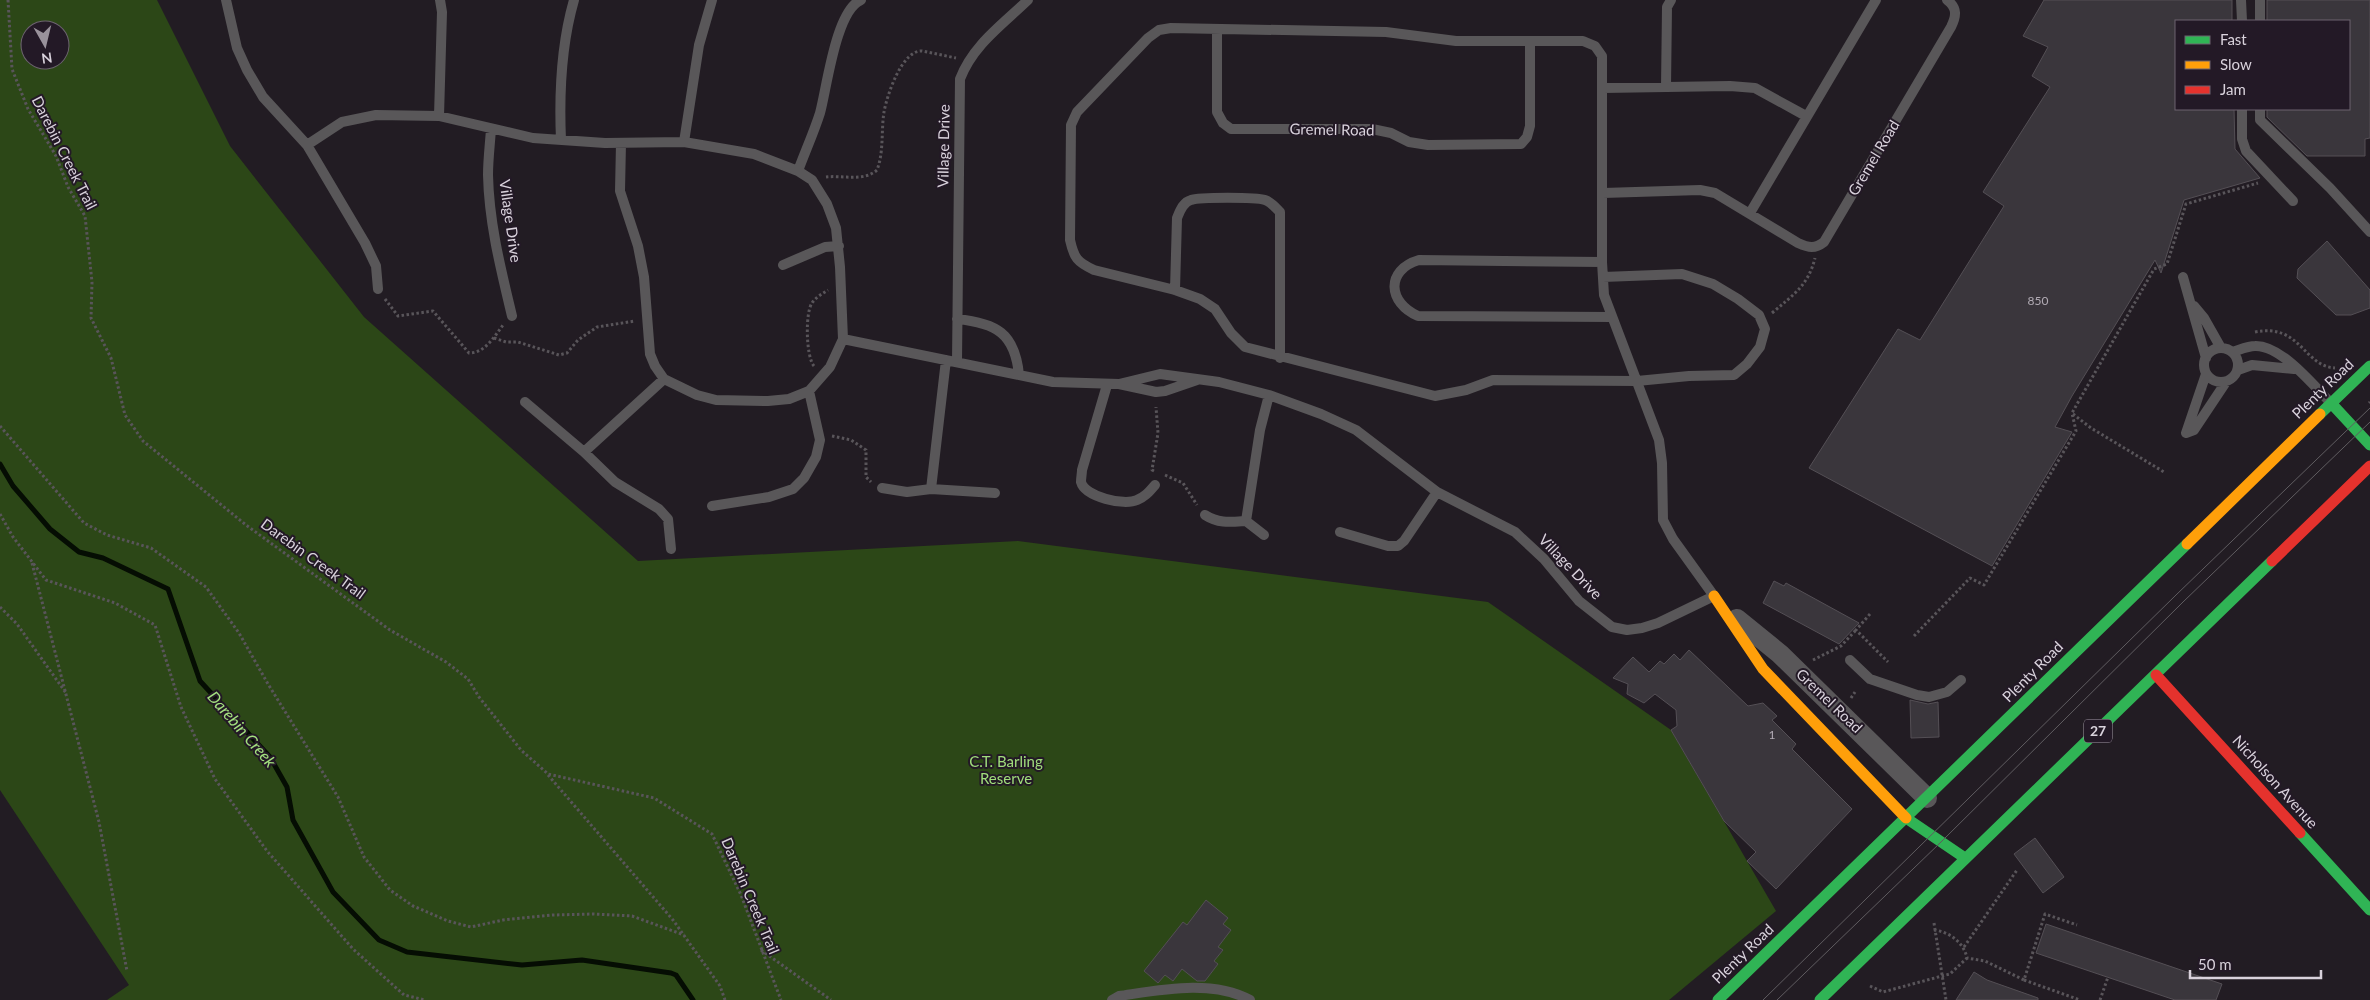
<svg xmlns="http://www.w3.org/2000/svg" width="2370" height="1000" viewBox="0 0 2370 1000" font-family="Lato,sans-serif">
  <rect width="100%" height="100%" fill="#221c23"/>
  <!-- green -->
  <path fill="#2c4717" fill-rule="evenodd" d="M 0,0 L 157,0 L 230,146 L 364,317 L 638,561 L 1018,541 L 1488,602 L 1671,730 L 1776,911 L 1669,1000 L 107,1000 L 129,985 L 0,790 ZM 30,30 L 60,30 L 60,60 L 30,60 Z"/>
  <g fill="none" stroke-linecap="round" stroke-linejoin="round">
    <!-- stream -->
    <path stroke="#050d03" stroke-width="5" d="M 0,464 L 13,486 L 50,529 L 79,552 L 103,558 L 168,589 L 200,681 L 270,757 L 287,787 L 293,820 L 333,892 L 379,940 L 407,952 L 522,965 L 582,960 L 671,973 L 676,975 L 693,1000"/>
  </g>
  <!-- building -->
  <path fill="#3a363c" stroke="#544f55" d="M 2044,0 L 2232,0 L 2232,21 L 2176,21 L 2176,109 L 2234,109 L 2235,149 L 2260,178 L 2184,200 L 2161,273 L 2155,260 L 2072,396 L 2055,427 L 2072,432 L 1992,566 L 1809,468 L 1898,329 L 1920,340 L 2004,206 L 1983,192 L 2050,87 L 2032,76 L 2048,47 L 2023,36 Z
    M 2267,0 L 2370,0 L 2370,138 L 2365,139 L 2365,156 L 2307,156 L 2267,117 L 2267,109 L 2349,109 L 2349,21 L 2267,21 Z
    M 2327,241 L 2370,290 L 2370,308 L 2351,315 L 2336,315 L 2297,278 L 2298,269 Z
    M 1774,581 L 1784,586 L 1786,583 L 1859,623 L 1839,644 L 1763,603 Z
    M 1689,650 L 1748,706 L 1763,703 L 1777,716 L 1772,720 L 1796,744 L 1792,749 L 1852,809 L 1776,889 L 1747,861 L 1756,852 L 1724,821 L 1671,730 L 1677,726 L 1676,710 L 1655,694 L 1644,703 L 1627,694 L 1628,684 L 1613,678 L 1633,657 L 1649,672 L 1660,661 L 1664,664 L 1674,654 L 1680,660 Z
    M 1910,700 L 1928,704 L 1938,702 L 1939,737 L 1911,738 Z
    M 2035,838 L 2064,877 L 2043,893 L 2014,854 Z
    M 1206,900 L 1228,918 L 1223,924 L 1231,930 L 1218,947 L 1223,950 L 1214,961 L 1218,964 L 1205,981 L 1197,981 L 1182,969 L 1173,981 L 1165,975 L 1158,983 L 1144,971 L 1183,922 L 1187,925 Z
    M 2046,924 L 2222,984 L 2216,1000 L 2175,1000 L 2036,953 Z
    M 1974,972 L 1987,980 L 2038,998 L 2038,1000 L 1956,1000 Z"/>
  <g fill="none" stroke-linecap="round" stroke-linejoin="round">
    <!-- path -->
    <path stroke="#59555a" stroke-width="3" stroke-dasharray="2.5 2.5" stroke-linecap="butt" d="M 8,0 L 12,69 L 28,109 L 56,156 L 68,187 L 85,216 L 92,282 L 91,318 L 111,358 L 125,415 L 143,441 L 246,525 L 390,630 L 446,662 L 468,679 L 479,697 L 521,750 L 548,774 L 654,798 L 712,834 L 741,895 L 781,1000
      M 826,177 C 842,175 864,182 877,170 C 884,152 881,131 884,112 C 887,95 902,50 922,51 L 956,58
      M 385,299 L 398,316 L 433,311 L 469,353 C 485,353 494,337 503,325
      M 1772,313 C 1793,295 1808,286 1815,258
      M 2255,332 C 2301,323 2303,366 2335,368
      M 494,338 L 506,342 L 518,342 L 559,355 L 567,353 L 578,340 L 597,327 L 635,321
      M 814,366 C 806,357 805,313 812,303 C 816,297 822,294 828,290
      M 2369,403 L 2370,402
      M 2073,414 L 2091,428 L 2164,472
      M 0,426 L 84,523 L 107,535 L 151,548 L 206,587 L 239,633 L 268,684 L 338,797 L 364,857 L 390,890 L 413,906 L 448,921 L 471,927 L 503,920 L 553,915 L 594,914 L 632,916 L 684,935
      M 832,436 L 851,440 L 866,450 L 866,477 L 871,482
      M 1154,471 L 1152,470 L 1158,433 L 1156,407
      M 1165,475 L 1183,483 L 1197,505
      M 0,514 L 13,537 L 46,580 L 115,603 L 155,625 L 181,707 L 215,779 L 267,851 L 353,949 L 404,995 L 425,1000
      M 32,563 L 99,822 L 127,971
      M 0,607 L 17,624 L 66,693
      M 1870,614 L 1856,630 L 1888,662
      M 1914,636 L 1970,578 L 1984,585 L 2076,431 L 2072,413 L 2154,269 L 2167,264 L 2186,204 L 2258,183
      M 1813,660 L 1841,646 L 1856,630
      M 1851,698 L 1855,692
      M 548,775 L 673,920 L 720,986 L 725,1000
      M 1934,923 L 1946,1000
      M 1934,930 C 1950,932 1964,943 1967,958 L 1985,961 L 2024,980 L 2045,914 L 2077,925
      M 1964,947 L 2017,870
      M 761,950 L 831,1000
      M 2024,980 L 2080,1000
      M 1870,986 L 1883,992 L 1942,976 L 1950,974 L 1967,958
      M 2100,1000 L 2108,977"/>
    <!-- lane -->
    <path stroke="#595759" stroke-width="10" d="M 226,0 L 237,48 L 247,70 L 263,97 L 307,145 L 365,243 L 376,266 L 378,289
      M 2241,0 L 2242,21
      M 2260,0 L 2260,21
      M 1217,29 L 1217,112 L 1223,123 L 1231,129 L 1372,129 L 1391,133 L 1409,142 L 1428,145 L 1521,144 L 1527,137 L 1530,126 L 1530,41
      M 1666,87 L 1667,7 L 1671,0
      M 1603,88 L 1730,86 L 1755,88 L 1806,116
      M 2242,109 L 2242,139 L 2246,151 L 2293,201
      M 2260,109 L 2260,120 L 2330,188 L 2370,232
      M 439,116 L 442,12 L 440,0
      M 491,129 C 490,144 488,160 488,175 C 489,223 501,270 512,316
      M 561,140 C 559,94 561,45 574,0
      M 684,142 L 699,45 L 712,0
      M 307,145 L 342,122 L 376,115 L 439,116 L 533,138 L 605,143 L 684,142 L 754,154 L 798,171 L 812,180 L 827,204 L 836,228 L 840,267 L 843,339 L 830,367 L 809,391 L 789,399 L 768,401 L 716,400 L 697,395 L 664,379 L 655,366 L 650,354 L 644,277 L 638,246 L 620,191 L 621,143
      M 798,171 C 805,152 814,132 820,113 C 827,87 836,10 861,0
      M 1603,193 L 1700,190 L 1715,193 L 1798,243 C 1809,248 1815,249 1824,242 L 1951,27 C 1956,17 1958,8 1947,0
      M 1750,213 L 1876,0
      M 1602,262 L 1419,260 C 1385,270 1388,303 1418,316 L 1612,317
      M 783,265 L 825,247 L 839,246
      M 2183,277 L 2206,358
      M 1175,290 L 1177,218 C 1180,211 1183,202 1191,200 C 1199,197 1256,197 1265,200 C 1271,202 1276,208 1280,212 L 1280,358
      M 2194,306 L 2204,318 L 2221,348
      M 957,319 C 996,323 1015,333 1019,375
      M 843,339 L 1053,382 L 1119,384 L 1156,392 L 1165,391 L 1197,380
      M2204 365a17 17 0 1 1 34 0a17 17 0 1 1-34 0Z
      M 2232,352 C 2239,350 2248,346 2255,346 C 2281,345 2313,385 2330,402
      M 957,362 L 960,79 C 973,45 1002,25 1028,0
      M 2238,370 L 2252,365 L 2294,369
      M 1119,384 L 1160,374 L 1219,382 L 1269,395 L 1321,414 L 1356,430 L 1437,492 L 1515,532 L 1544,559 L 1579,601 L 1612,627 L 1627,630 L 1642,628 L 1658,623 L 1714,596 L 1673,539 L 1663,520 L 1662,463 L 1659,440 L 1604,295 L 1602,262 L 1602,56 L 1595,46 L 1583,41 L 1456,41 L 1386,32 L 1171,28 L 1159,30 L 1148,38 L 1077,112 L 1071,125 L 1070,240 C 1074,258 1077,262 1094,270 L 1175,290 L 1200,299 L 1215,309 L 1231,333 L 1245,347 L 1435,396 L 1466,390 L 1493,380 L 1637,381 L 1689,376 L 1734,375 L 1747,364 L 1760,347 L 1765,329 L 1759,315 L 1738,299 L 1713,284 L 1682,274 L 1603,277
      M 1107,385 L 1082,470 C 1082,473 1081,478 1081,482 C 1085,497 1124,506 1137,500 C 1145,497 1149,492 1155,485
      M 525,402 L 584,452 L 615,482 L 659,509 L 668,519 L 671,549
      M 2186,433 L 2194,430 L 2226,382
      M 2186,433 L 2206,374
      M 584,452 L 664,379
      M 882,488 L 907,492 L 931,489 L 995,493
      M 931,489 L 946,360
      M 712,506 L 769,497 L 793,489 L 804,478 L 816,457 L 820,440 L 809,391
      M 1205,515 C 1219,524 1231,522 1246,521 L 1264,535
      M 1246,521 L 1260,430 L 1269,395
      M 1340,532 L 1388,546 L 1398,546 L 1404,541 L 1437,492
      M 1850,660 L 1870,679 L 1917,695 L 1929,697 L 1947,692 L 1961,680
      M 1112,1000 L 1119,996 C 1160,990 1212,979 1250,1000"/>
    <!-- street -->
    <path stroke="#595759" stroke-width="20" d="M 1737,619 L 1780,654 L 1927,798"/>
    <!-- fast -->
    <path stroke="#30b455" stroke-width="11" d="M 2331,403 L 2370,445
      M 2320,414 L 2370,366
      M 1906,818 L 1965,858
      M 2300,833 L 2370,910
      M 1718,1000 L 2187,544
      M 1820,1000 L 2272,561"/>
    <!-- slow -->
    <path stroke="#ff9f0a" stroke-width="11" d="M 2187,544 L 2320,414
      M 1714,596 L 1763,669 L 1906,818"/>
    <!-- jam -->
    <path stroke="#e5322d" stroke-width="11" d="M 2272,561 L 2370,466
      M 2156,675 L 2300,833"/>
    <!-- tram -->
    <path stroke="#5f5c60" stroke-width="1" d="M 1763,1000 L 2176,595 L 2370,408
      M 1777,1000 L 1941,842 L 2183,602 L 2370,422"/>
  </g>
  <g text-anchor="middle" stroke-width="4" stroke-linejoin="round" paint-order="stroke">
    <!-- number labels -->
    <g font-size="12" fill="#b1abb4">
      <text x="2038" y="305">850</text>
      <text x="1772" y="739">1</text>
    </g>
    <!-- shield labels -->
    <rect fill="#231926" stroke="#a29aa5" stroke-width="1" x="2084" y="719.5" width="28" height="23" rx="4"/>
    <g font-size="14" font-weight="bold" fill="#d9d2dc">
      <text x="2098" y="736">27</text>
    </g>
    <!-- street labels -->
    <g font-size="15" fill="#d9d2dc" stroke="#231926">
      <text transform="translate(1332 130) rotate(1)" y="5">Gremel Road</text>
      <text transform="translate(944 146) rotate(-89)" y="5">Village Drive</text>
      <text transform="translate(64 153) rotate(63)" y="5">Darebin Creek Trail</text>
      <text transform="translate(1874 158) rotate(-59)" y="5">Gremel Road</text>
      <text transform="translate(510 221) rotate(82)" y="5">Village Drive</text>
      <text transform="translate(2323 389) rotate(-44)" y="5">Plenty Road</text>
      <text transform="translate(313 559) rotate(36)" y="5">Darebin Creek Trail</text>
      <text transform="translate(1570 567) rotate(46)" y="5">Village Drive</text>
      <text transform="translate(2033 672) rotate(-45)" y="5">Plenty Road</text>
      <text transform="translate(1829 701) rotate(44)" y="5">Gremel Road</text>
      <text transform="translate(2275 782) rotate(48)" y="5">Nicholson Avenue</text>
      <text transform="translate(750 896) rotate(67)" y="5">Darebin Creek Trail</text>
      <text transform="translate(1743 954) rotate(-44)" y="5">Plenty Road</text>
    </g>
    <!-- park labels -->
    <g font-size="15" fill="#a0dd7c" stroke="#231926">
      <text x="1006" y="767">C.T. Barling<tspan x="1006" dy="17">Reserve</tspan></text>
    </g>
    <!-- water labels -->
    <g font-size="16" font-style="italic" fill="#a3e07f" stroke="#231926">
      <text transform="translate(242 729) rotate(49)" y="6">Darebin Creek</text>
    </g>
  </g>
  <!-- legend -->
  <rect x="2175" y="20" width="175" height="90" fill="#231926" stroke="#6c636f"/>
  <rect x="2185" y="36" width="25" height="8" fill="#30b455" stroke="#6c636f"/>
  <text x="2220" y="45" font-size="15" fill="#d9d2dc">Fast</text>
  <rect x="2185" y="61" width="25" height="8" fill="#ff9f0a" stroke="#6c636f"/>
  <text x="2220" y="70" font-size="15" fill="#d9d2dc">Slow</text>
  <rect x="2185" y="86" width="25" height="8" fill="#e5322d" stroke="#6c636f"/>
  <text x="2220" y="95" font-size="15" fill="#d9d2dc">Jam</text>
  <!-- north arrow -->
  <g transform="translate(45 45) rotate(172)"><circle r="24" fill="#231926" stroke="#6c636f"/>
  <path d="M0-4L9 19L0 12L-9 19Z" fill="#99929b"/>
  <text y="-8" font-size="14" font-weight="bold" text-anchor="middle" fill="#d9d2dc">N</text>
  </g>
  <!-- scale -->
  <path d="M2190 970v8h131v-8" fill="none" stroke="#d9d2dc" stroke-width="2.5"/>
  <text x="2198" y="970" font-size="15" fill="#d9d2dc" stroke="#231926" stroke-width="4" paint-order="stroke">50 m</text>
</svg>
